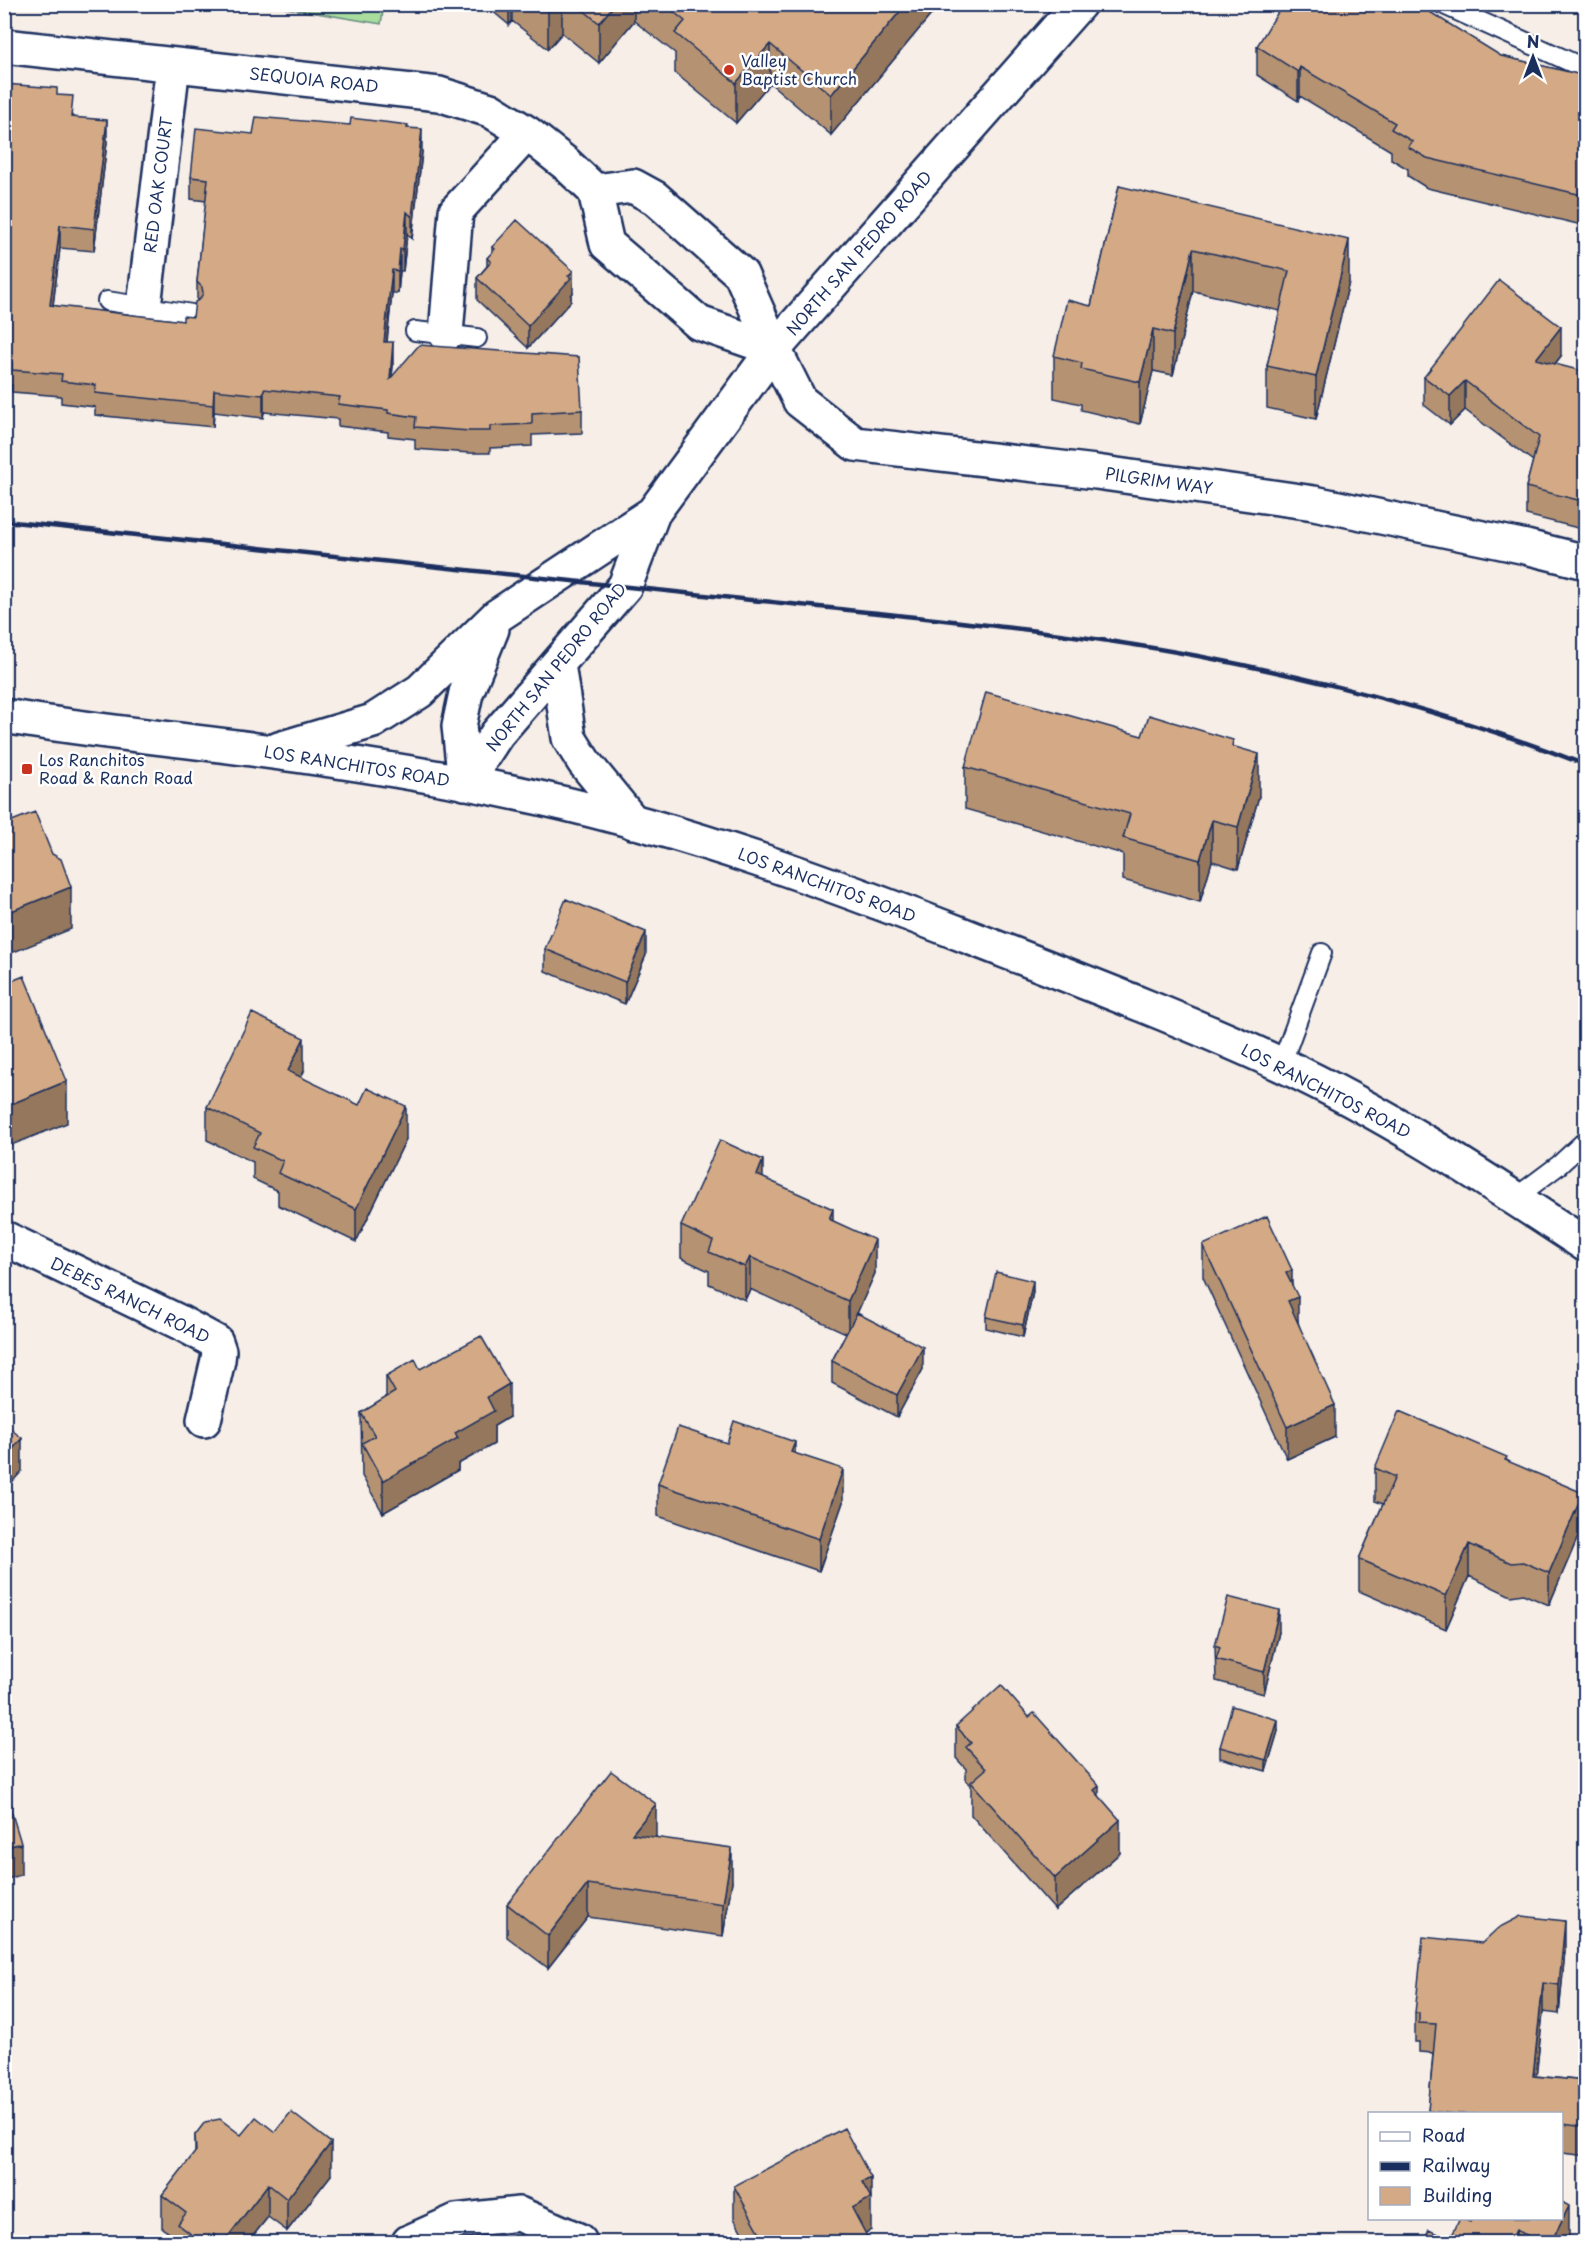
<svg xmlns="http://www.w3.org/2000/svg" width="1590" height="2247" viewBox="0 0 1590 2247" font-family="'Playpen Sans',sans-serif">
  <rect width="100%" height="100%" fill="#f6eee7"/>
  <filter id="ink" filterUnits="userSpaceOnUse"><feTurbulence type="fractalNoise" baseFrequency=".0167" numOctaves="2"/><feDisplacementMap in="SourceGraphic" scale="12" xChannelSelector="R" yChannelSelector="G"/><feConvolveMatrix kernelMatrix="1 2 1 2 8 2 1 2 1" color-interpolation-filters="sRGB"/></filter>
  <g filter="url(#ink)">
    <!-- green -->
    <path fill="#a9dd9e" stroke="#62867e" stroke-width="1.5" d="M 269,5 L 384,5 L 381,24 Z"/>
    <g fill="none" stroke-linecap="round" stroke-linejoin="round">
      <defs>
        <path id="lane" d="M 1442,4 L 1586,69
          M 107,301 L 192,314
          M 415,331 L 477,338
          M 1281,1065 L 1322,953
          M 1515,1198 L 1559,1165 L 1586,1140"/>
        <path id="street" d="M 4,46 L 439,94 L 490,110 L 527,133 L 565,163 L 595,191 L 607,244 L 699,323 L 774,349
          M 595,191 L 633,186 L 655,198 L 741,274 L 774,349 L 800,401 L 855,444 L 1096,472 L 1314,503 L 1526,547 L 1586,562
          M 144,306 L 173,65
          M 446,334 L 456,211 L 527,133
          M 4,1238 L 179,1322 L 216,1342 L 219,1351 L 218,1360 L 204,1420
          M 409,2242 L 456,2221 L 519,2214 L 578,2240 L 580,2242"/>
        <path id="secondary" d="M 558,664 L 569,738 L 584,762 L 633,822
          M 4,716 C 91,731 178,739 265,751 C 357,763 449,778 540,798 C 689,831 833,884 974,939 C 1077,979 1180,1018 1280,1064 C 1388,1114 1487,1180 1586,1245
          M 279,749 L 373,721 L 420,691 L 497,616 L 653,513
          M 465,783 L 497,734 L 625,586 L 653,513 L 774,349 L 1079,4
          M 465,783 L 459,726 L 466,693 L 492,629"/>
      </defs>
      <!-- lane casing -->
      <use href="#lane" stroke="#1b2f5e" stroke-width="22"/>
      <!-- street casing -->
      <use href="#street" stroke="#1b2f5e" stroke-width="38"/>
      <!-- secondary casing -->
      <use href="#secondary" stroke="#1b2f5e" stroke-width="38"/>
      <!-- lane -->
      <use href="#lane" stroke="#fff" stroke-width="18"/>
      <!-- street -->
      <use href="#street" stroke="#fff" stroke-width="33"/>
      <!-- secondary -->
      <use href="#secondary" stroke="#fff" stroke-width="33"/>
      <!-- rail -->
      <path stroke="#1b2f5e" stroke-width="4.5" d="M 4,521 C 250,547 496,573 742,599 C 894,615 1047,628 1198,656 C 1330,681 1460,716 1586,765"/>
    </g>
    <!-- wall -->
    <path fill="#b59272" stroke="#1b2f5e" stroke-width="1.5" d="M 484,4 L 940,4 L 831,135 L 770,83 L 736,123 L 675,73 L 675,53 L 634,21 L 599,63 L 562,33 L 548,49 L 512,21 L 509,25 Z
      M 1257,46 L 1501,56 L 1586,76 L 1586,226 L 1427,188 L 1408,176 L 1408,169 L 1391,159 L 1391,151 L 1300,96 L 1298,101 L 1257,75 Z
      M 4,84 L 57,95 L 73,117 L 107,142 L 94,251 L 60,248 L 53,306 L 183,321 L 193,317 L 197,301 L 197,282 L 206,201 L 191,199 L 191,177 L 253,134 L 350,125 L 408,128 L 422,152 L 412,239 L 407,234 L 403,271 L 400,271 L 398,293 L 392,293 L 387,342 L 393,365 L 392,376 L 582,410 L 582,433 L 532,435 L 532,446 L 490,448 L 490,453 L 470,453 L 415,449 L 415,439 L 388,436 L 388,432 L 338,426 L 338,419 L 264,412 L 263,418 L 214,412 L 213,427 L 95,415 L 95,407 L 61,403 L 61,396 L 12,392 L 12,385 L 4,384 Z
      M 1119,186 L 1349,282 L 1316,419 L 1267,408 L 1267,366 L 1280,311 L 1193,291 L 1173,375 L 1153,371 L 1140,424 L 1081,410 L 1081,404 L 1054,398 L 1054,356 L 1091,306 Z
      M 492,247 L 573,293 L 571,295 L 571,301 L 528,348 L 477,300 L 477,278 L 487,266 L 487,258 L 492,253 Z
      M 1561,356 L 1555,364 L 1582,379 L 1586,380 L 1586,530 L 1526,515 L 1526,487 L 1533,461 L 1465,410 L 1450,425 L 1424,405 L 1424,377 Z
      M 1142,736 L 1233,747 L 1259,796 L 1238,869 L 1212,861 L 1200,902 L 1123,880 L 1123,854 L 965,809 L 965,767 Z
      M 545,949 L 646,955 L 625,1004 L 545,971 Z
      M 304,1071 L 301,1077 L 406,1139 L 356,1242 L 278,1205 L 278,1191 L 253,1179 L 253,1162 L 207,1140 L 207,1107 Z
      M 763,1178 L 833,1221 L 875,1273 L 856,1315 L 923,1369 L 897,1417 L 832,1383 L 832,1361 L 846,1333 L 750,1289 L 745,1300 L 709,1284 L 709,1271 L 681,1258 L 681,1226 Z
      M 1203,1245 L 1292,1286 L 1298,1322 L 1335,1437 L 1287,1459 L 1203,1277 Z
      M 1033,1292 L 1023,1337 L 986,1328 L 986,1317 Z
      M 420,1369 L 509,1417 L 494,1426 L 494,1444 L 458,1464 L 458,1470 L 383,1513 L 362,1476 L 361,1413 L 386,1398 L 386,1376 Z
      M 727,1443 L 795,1453 L 843,1502 L 819,1571 L 658,1516 L 658,1484 Z
      M 1507,1460 L 1583,1525 L 1549,1605 L 1523,1594 L 1511,1596 L 1469,1576 L 1446,1629 L 1359,1591 L 1359,1559 L 1383,1504 L 1375,1501 L 1375,1468 Z
      M 1279,1632 L 1264,1694 L 1216,1681 L 1215,1645 Z
      M 956,1726 L 1099,1796 L 1120,1853 L 1055,1910 L 971,1815 L 971,1785 L 966,1780 L 966,1769 L 956,1758 Z
      M 1278,1731 L 1266,1771 L 1220,1758 L 1220,1747 Z
      M 656,1837 L 732,1881 L 723,1936 L 588,1917 L 548,1968 L 507,1937 L 507,1904 Z
      M 1565,1950 L 1559,2014 L 1543,2012 L 1536,2076 L 1586,2081 L 1586,2156 L 1562,2153 L 1562,2114 L 1428,2114 L 1433,2053 L 1419,2052 L 1419,2042 L 1415,2042 L 1415,2013 Z
      M 195,2135 L 331,2175 L 287,2231 L 268,2217 L 248,2242 L 178,2242 L 178,2239 L 162,2228 L 162,2195 L 195,2153 Z
      M 734,2186 L 871,2230 L 865,2233 L 870,2242 L 747,2242 L 734,2218 Z
      M 1470,2222 L 1569,2238 L 1567,2242 L 1424,2242 L 1450,2240 Z"/>
    <!-- shaded-wall -->
    <path fill="#94775d" stroke="#1b2f5e" stroke-width="1.5" d="M 509,4 L 512,4 L 512,21 L 509,25 Z
      M 552,4 L 562,4 L 562,33 L 548,49 L 548,10 Z
      M 615,4 L 634,4 L 634,21 L 599,63 L 599,23 Z
      M 906,4 L 940,4 L 831,135 L 831,95 Z
      M 770,44 L 770,83 L 736,123 L 736,83 Z
      M 1300,67 L 1300,96 L 1298,101 L 1298,72 Z
      M 107,120 L 107,142 L 94,251 L 94,229 Z
      M 422,129 L 422,152 L 412,239 L 412,217 Z
      M 407,212 L 407,234 L 403,271 L 403,249 Z
      M 60,225 L 60,248 L 50,328 L 50,305 Z
      M 1349,240 L 1349,282 L 1316,419 L 1316,377 Z
      M 400,249 L 400,271 L 398,293 L 398,271 Z
      M 1193,249 L 1193,291 L 1173,375 L 1173,334 Z
      M 392,270 L 392,293 L 384,364 L 384,342 Z
      M 573,271 L 573,293 L 571,295 L 571,301 L 528,348 L 528,326 L 568,276 Z
      M 1561,327 L 1561,356 L 1536,387 L 1536,359 Z
      M 1153,329 L 1153,371 L 1140,424 L 1140,382 Z
      M 393,342 L 393,365 L 390,401 L 390,379 Z
      M 1465,381 L 1465,410 L 1450,425 L 1450,396 Z
      M 264,389 L 264,412 L 263,418 L 263,395 Z
      M 214,390 L 214,412 L 213,427 L 213,405 Z
      M 1259,754 L 1259,796 L 1238,869 L 1238,827 Z
      M 1212,820 L 1212,861 L 1200,902 L 1200,860 Z
      M 71,887 L 71,929 L 4,956 L 4,914 Z
      M 646,932 L 646,955 L 625,1004 L 625,982 Z
      M 304,1038 L 304,1071 L 288,1104 L 288,1071 Z
      M 67,1081 L 67,1123 L 4,1148 L 4,1107 Z
      M 406,1106 L 406,1139 L 356,1242 L 356,1209 Z
      M 763,1160 L 763,1192 L 757,1175 Z
      M 833,1209 L 833,1242 L 829,1219 Z
      M 875,1240 L 875,1273 L 848,1334 L 848,1301 Z
      M 750,1257 L 750,1289 L 745,1300 L 745,1267 Z
      M 1292,1270 L 1292,1299 L 1298,1297 L 1298,1329 L 1288,1304 L 1286,1273 Z
      M 1033,1281 L 1033,1292 L 1023,1337 L 1023,1325 Z
      M 923,1347 L 923,1369 L 897,1417 L 897,1395 Z
      M 509,1384 L 509,1417 L 494,1426 L 494,1444 L 458,1464 L 458,1470 L 383,1513 L 383,1481 L 455,1433 L 487,1397 Z
      M 1335,1405 L 1335,1437 L 1287,1459 L 1287,1427 Z
      M 22,1438 L 22,1471 L 4,1491 L 4,1459 Z
      M 795,1442 L 795,1474 L 791,1452 Z
      M 843,1469 L 843,1502 L 819,1571 L 819,1539 Z
      M 1583,1493 L 1583,1525 L 1549,1605 L 1549,1573 Z
      M 1469,1544 L 1469,1576 L 1446,1629 L 1446,1596 Z
      M 1279,1610 L 1279,1632 L 1264,1694 L 1264,1672 Z
      M 1278,1720 L 1278,1731 L 1266,1771 L 1266,1760 Z
      M 1099,1786 L 1099,1818 L 1094,1790 Z
      M 656,1804 L 656,1837 L 632,1867 L 632,1834 Z
      M 1120,1820 L 1120,1853 L 1055,1910 L 1055,1878 Z
      M 21,1843 L 21,1875 L 4,1880 L 4,1848 Z
      M 732,1848 L 732,1881 L 723,1936 L 723,1904 Z
      M 588,1884 L 588,1917 L 548,1968 L 548,1936 Z
      M 1565,1921 L 1565,1950 L 1559,2014 L 1559,1985 Z
      M 1543,1983 L 1543,2012 L 1533,2105 L 1533,2076 Z
      M 331,2143 L 331,2175 L 287,2231 L 287,2199 Z
      M 871,2178 L 871,2230 L 852,2240 L 852,2208 L 862,2182 Z
      M 268,2184 L 268,2217 L 248,2242 L 224,2242 Z
      M 1569,2206 L 1569,2238 L 1567,2242 L 1551,2242 Z
      M 1516,2230 L 1516,2242 L 1510,2242 Z
      M 214,2234 L 214,2242 L 207,2242 Z"/>
    <!-- building -->
    <path fill="#d3aa85" stroke="#1b2f5e" stroke-width="1.5" d="M 542,4 L 552,4 L 548,10 Z
      M 576,4 L 615,4 L 599,23 Z
      M 664,4 L 906,4 L 831,95 L 770,44 L 736,83 L 675,33 L 685,21 Z
      M 1283,4 L 1417,4 L 1501,56 L 1586,76 L 1586,196 L 1427,158 L 1408,147 L 1412,141 L 1391,129 L 1395,123 L 1300,67 L 1298,72 L 1257,46 Z
      M 4,84 L 57,88 L 57,95 L 73,96 L 71,117 L 107,120 L 94,229 L 60,225 L 50,305 L 183,321 L 183,316 L 193,317 L 195,302 L 200,299 L 203,293 L 202,287 L 197,282 L 208,179 L 191,177 L 196,128 L 253,134 L 256,117 L 350,125 L 351,118 L 408,125 L 407,128 L 422,129 L 412,217 L 407,212 L 403,249 L 400,249 L 398,271 L 392,270 L 384,342 L 393,342 L 390,379 L 419,345 L 579,357 L 582,410 L 532,413 L 532,424 L 490,426 L 490,431 L 470,431 L 415,427 L 416,417 L 388,413 L 388,410 L 338,404 L 340,397 L 264,389 L 263,395 L 214,390 L 213,405 L 95,393 L 96,385 L 61,381 L 62,374 L 12,370 L 12,362 L 4,362 Z
      M 1119,186 L 1349,240 L 1316,377 L 1267,366 L 1289,271 L 1193,249 L 1173,334 L 1153,329 L 1140,382 L 1081,369 L 1082,363 L 1054,356 L 1067,300 L 1091,306 Z
      M 517,220 L 573,271 L 568,276 L 571,278 L 528,326 L 477,278 L 491,262 L 487,258 L 495,249 L 492,247 Z
      M 1499,280 L 1561,327 L 1536,359 L 1582,371 L 1579,378 L 1586,380 L 1586,502 L 1526,487 L 1539,437 L 1465,381 L 1450,396 L 1424,377 Z
      M 986,692 L 1142,736 L 1149,715 L 1233,740 L 1232,746 L 1259,754 L 1238,827 L 1212,820 L 1200,860 L 1123,838 L 1130,814 L 965,767 Z
      M 35,812 L 52,854 L 61,859 L 71,887 L 4,914 L 4,824 Z
      M 566,899 L 646,932 L 625,982 L 545,949 Z
      M 24,976 L 67,1081 L 4,1107 L 4,984 Z
      M 252,1013 L 304,1038 L 288,1071 L 359,1105 L 367,1088 L 406,1106 L 356,1209 L 278,1173 L 283,1161 L 253,1147 L 260,1133 L 207,1107 Z
      M 720,1140 L 763,1160 L 757,1175 L 833,1209 L 829,1219 L 875,1240 L 848,1301 L 750,1257 L 745,1267 L 709,1252 L 713,1241 L 681,1226 Z
      M 1267,1216 L 1292,1270 L 1286,1273 L 1298,1297 L 1288,1301 L 1335,1405 L 1287,1427 L 1203,1245 Z
      M 996,1272 L 1033,1281 L 1023,1325 L 986,1317 Z
      M 857,1313 L 923,1347 L 897,1395 L 832,1361 Z
      M 481,1336 L 509,1384 L 487,1397 L 494,1411 L 455,1433 L 458,1438 L 383,1481 L 362,1443 L 375,1436 L 361,1413 L 395,1392 L 386,1376 L 415,1359 L 420,1369 Z
      M 1399,1411 L 1507,1457 L 1505,1460 L 1583,1493 L 1549,1573 L 1523,1562 L 1511,1563 L 1469,1544 L 1446,1596 L 1359,1559 L 1395,1477 L 1375,1468 Z
      M 734,1421 L 795,1442 L 791,1452 L 843,1469 L 819,1539 L 658,1484 L 678,1427 L 727,1443 Z
      M 4,1424 L 22,1438 L 4,1459 Z
      M 1228,1597 L 1279,1610 L 1264,1672 L 1216,1659 L 1220,1647 L 1215,1645 Z
      M 1001,1685 L 1029,1717 L 1034,1713 L 1099,1786 L 1094,1790 L 1120,1820 L 1055,1878 L 971,1782 L 986,1769 L 966,1747 L 971,1743 L 956,1726 Z
      M 1232,1706 L 1278,1720 L 1266,1760 L 1220,1747 Z
      M 611,1771 L 656,1804 L 632,1834 L 732,1848 L 723,1904 L 588,1884 L 548,1936 L 507,1904 Z
      M 4,1784 L 12,1806 L 10,1807 L 21,1843 L 4,1848 Z
      M 1521,1916 L 1565,1921 L 1559,1985 L 1543,1983 L 1533,2076 L 1586,2081 L 1586,2127 L 1562,2124 L 1562,2114 L 1455,2114 L 1428,2111 L 1436,2024 L 1419,2023 L 1419,2013 L 1415,2013 L 1423,1937 L 1482,1943 L 1498,1928 Z
      M 291,2112 L 331,2143 L 287,2199 L 268,2184 L 224,2242 L 214,2234 L 207,2242 L 201,2242 L 178,2224 L 186,2213 L 162,2195 L 196,2151 L 195,2135 L 205,2122 L 220,2119 L 241,2135 L 256,2117 L 275,2132 Z
      M 844,2128 L 871,2178 L 862,2182 L 871,2198 L 852,2208 L 870,2242 L 765,2242 L 734,2186 Z
      M 1562,2202 L 1569,2206 L 1551,2242 L 1542,2242 L 1516,2230 L 1510,2242 L 1424,2242 L 1429,2230 L 1450,2240 L 1460,2218 L 1470,2222 L 1472,2218 L 1562,2218 Z"/>
  </g>
  <!-- markers -->
  <g fill="#c8321e" stroke="#fff" stroke-width="2">
    <circle cx="729" cy="70" r="6"/>
    <rect x="21" y="763" width="12" height="12" rx="3"/>
  </g>
  <g text-anchor="middle" stroke-width="5" stroke-linejoin="round" paint-order="stroke">
    <!-- poi labels -->
    <g font-size="16" fill="#1b2f5e" stroke="#fff" text-anchor="start">
      <text x="741" y="67">Valley<tspan x="741" dy="18">Baptist Church</tspan></text>
      <text x="39" y="766">Los Ranchitos<tspan x="39" dy="18">Road &amp; Ranch Road</tspan></text>
    </g>
    <!-- street labels -->
    <g font-size="16" fill="#1b2f5e" stroke="#fff">
      <text transform="translate(314 80) rotate(6)" y="6">SEQUOIA ROAD</text>
      <text transform="translate(158 185) rotate(-83)" y="6">RED OAK COURT</text>
      <text transform="translate(859 253) rotate(-49)" y="6">NORTH SAN PEDRO ROAD</text>
      <text transform="translate(1159 481) rotate(8)" y="6">PILGRIM WAY</text>
      <text transform="translate(556 667) rotate(-51)" y="6">NORTH SAN PEDRO ROAD</text>
      <text transform="translate(357 766) rotate(9)" y="6">LOS RANCHITOS ROAD</text>
      <text transform="translate(827 885) rotate(20)" y="6">LOS RANCHITOS ROAD</text>
      <text transform="translate(1326 1091) rotate(27)" y="6">LOS RANCHITOS ROAD</text>
      <text transform="translate(130 1300) rotate(26)" y="6">DEBES RANCH ROAD</text>
    </g>
  </g>
  <!-- margin -->
  <rect width="1590" height="2247" fill="none" stroke="#fff" stroke-width="24"/>
  <rect x="12" y="12" width="1566" height="2223" fill="none" stroke="#1b2f5e" stroke-width="2" filter="url(#ink)"/>
  <!-- legend -->
  <rect x="1368" y="2112" width="195" height="108" fill="#ffffff" stroke="#a4acbf" stroke-width="1.5"/>
  <rect x="1380" y="2132" width="30" height="9" fill="#ffffff" stroke="#a4acbf" stroke-width="1.5"/>
  <text x="1422" y="2142" font-size="18" fill="#1b2f5e">Road</text>
  <rect x="1380" y="2162" width="30" height="9" fill="#1b2f5e" stroke="#a4acbf" stroke-width="1.5"/>
  <text x="1422" y="2172" font-size="18" fill="#1b2f5e">Railway</text>
  <rect x="1380" y="2187" width="30" height="18" fill="#d3aa85" stroke="#a4acbf" stroke-width="1.5"/>
  <text x="1422" y="2202" font-size="18" fill="#1b2f5e">Building</text>
  <!-- north arrow -->
  <g transform="translate(1533 57)" stroke="#ffffff" stroke-width="4.5" paint-order="stroke">
  <path d="M0-4.5L10 22L0 15L-10 22Z" fill="#1b2f5e"/>
  <text y="-9" font-size="16" font-weight="bold" text-anchor="middle" fill="#1b2f5e">N</text>
  </g>
</svg>
